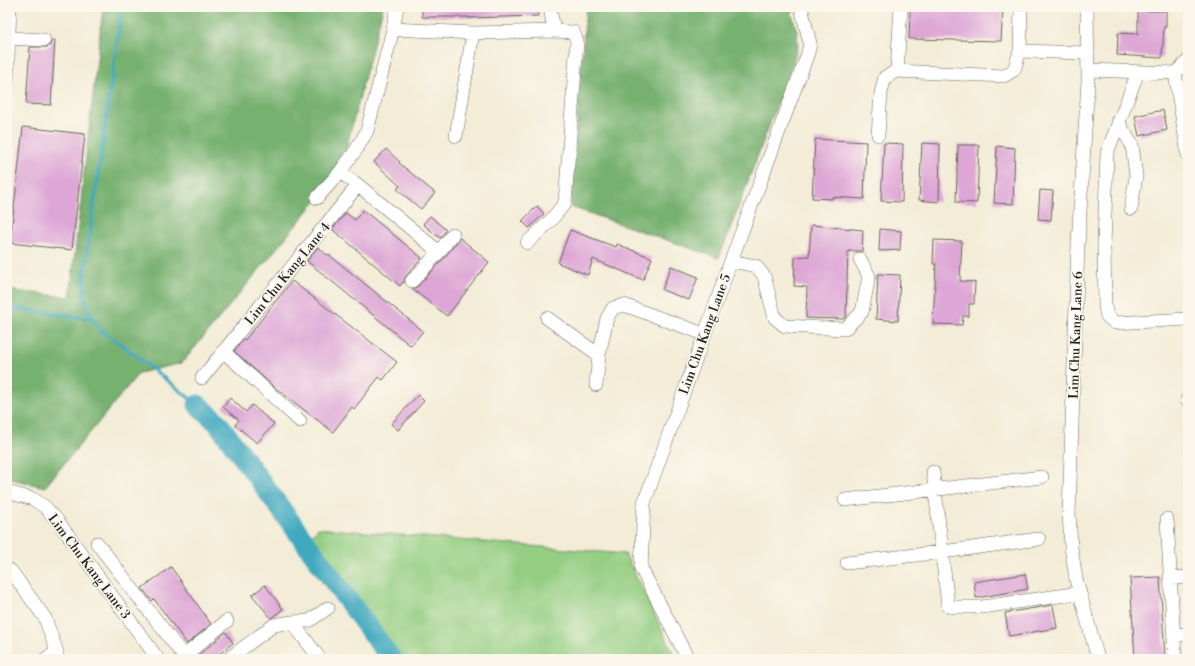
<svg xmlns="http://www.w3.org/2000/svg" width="1195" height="666" viewBox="0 0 1195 666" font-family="'Libre Bodoni',serif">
  <rect width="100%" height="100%" fill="#fbf7ec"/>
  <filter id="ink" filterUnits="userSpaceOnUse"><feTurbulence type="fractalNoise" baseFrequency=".025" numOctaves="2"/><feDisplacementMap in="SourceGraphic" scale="8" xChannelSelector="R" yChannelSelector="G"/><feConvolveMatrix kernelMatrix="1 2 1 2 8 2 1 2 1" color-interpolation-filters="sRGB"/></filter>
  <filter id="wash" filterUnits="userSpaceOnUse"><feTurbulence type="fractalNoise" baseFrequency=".012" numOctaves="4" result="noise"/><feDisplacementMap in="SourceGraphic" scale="16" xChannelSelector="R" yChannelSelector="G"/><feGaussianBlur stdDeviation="0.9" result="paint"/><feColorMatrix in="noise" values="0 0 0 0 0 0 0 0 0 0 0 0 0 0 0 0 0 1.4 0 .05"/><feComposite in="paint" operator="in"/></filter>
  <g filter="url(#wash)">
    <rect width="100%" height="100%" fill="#f3ecd7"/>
    <!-- green -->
    <path fill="#94ce82" stroke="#58754f" d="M 318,528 L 625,554 L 676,659 L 401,659 L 312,535 Z"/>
    <!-- forest -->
    <path fill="#77b170" stroke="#4a6646" d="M 103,7 L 383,7 L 340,172 L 182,363 L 139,373 L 45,487 L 7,478 L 7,290 L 70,297 Z
      M 586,7 L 790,7 L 797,32 L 798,45 L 793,62 L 719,258 L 571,207 Z"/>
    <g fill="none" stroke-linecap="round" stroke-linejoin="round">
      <!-- stream -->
      <path stroke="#40a9c0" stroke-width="3.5" d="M 122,7 L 84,275 L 85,302 L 91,315 L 99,329 L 125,347 L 198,405
        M 7,307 L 93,319"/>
      <!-- river -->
      <path stroke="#40a9c0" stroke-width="21" d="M 198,405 L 217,422 L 391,659"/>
    </g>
    <g id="blocks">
      <!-- building -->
      <path fill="#dda6d6" d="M 422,7 L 538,7 L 538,16 L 468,18 L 468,17 L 422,17 Z
        M 910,7 L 1003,7 L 1001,41 L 909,39 Z
        M 1138,11 L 1166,11 L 1166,27 L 1164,27 L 1162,58 L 1117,55 L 1118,33 L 1138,34 Z
        M 52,40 L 55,40 L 51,105 L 26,104 L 30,47 L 47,47 L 50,45 Z
        M 1163,110 L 1167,130 L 1139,136 L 1135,116 Z
        M 23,127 L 85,134 L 72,250 L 10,243 Z
        M 815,139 L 866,142 L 864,199 L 832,197 L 832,199 L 812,198 Z
        M 884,143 L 903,144 L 902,202 L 881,201 Z
        M 922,143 L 940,144 L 939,202 L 919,200 Z
        M 958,145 L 979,145 L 977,203 L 956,202 Z
        M 997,146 L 1015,148 L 1013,204 L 994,203 Z
        M 386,149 L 400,162 L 399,163 L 435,193 L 421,209 L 397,189 L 400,186 L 374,162 Z
        M 1040,190 L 1053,191 L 1051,220 L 1038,219 Z
        M 537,206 L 544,214 L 529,228 L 522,221 Z
        M 363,210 L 422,258 L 406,276 L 404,279 L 404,283 L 403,282 L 400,286 L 332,229 L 346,213 L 355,220 Z
        M 430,216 L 446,230 L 440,238 L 423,224 Z
        M 811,225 L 863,230 L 862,251 L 848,251 L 846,317 L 843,319 L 806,318 L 807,287 L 794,286 L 795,257 L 809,256 Z
        M 880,229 L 901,231 L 900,250 L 879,251 Z
        M 570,230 L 616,247 L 617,244 L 652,258 L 643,280 L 593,259 L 588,275 L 558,263 Z
        M 460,238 L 489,262 L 447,316 L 412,289 L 418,286 L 445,257 Z
        M 934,240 L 962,241 L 960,281 L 975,282 L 974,304 L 969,304 L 969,316 L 963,316 L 962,325 L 933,324 L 936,264 L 933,264 Z
        M 318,247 L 327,255 L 328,254 L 423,331 L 411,346 L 307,261 Z
        M 671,266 L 698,277 L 689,300 L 662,290 Z
        M 878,274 L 900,275 L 898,321 L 876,319 Z
        M 292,281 L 397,362 L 383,380 L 379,377 L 354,409 L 352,407 L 333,432 L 273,386 L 234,351 L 244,339 L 245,340 Z
        M 418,395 L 424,401 L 398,430 L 391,424 Z
        M 230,398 L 246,412 L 252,405 L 274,424 L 257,443 L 235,425 L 239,420 L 223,407 Z
        M 171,567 L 211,624 L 187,644 L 154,599 L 152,601 L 142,588 Z
        M 1025,574 L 1028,589 L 976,598 L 974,582 Z
        M 1160,577 L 1165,659 L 1135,659 L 1130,578 Z
        M 265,585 L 283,609 L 271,618 L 252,595 Z
        M 1053,605 L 1057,628 L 1009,636 L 1005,613 Z
        M 226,632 L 233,643 L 213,659 L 194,659 Z"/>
    </g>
  </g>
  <g filter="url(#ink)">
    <use href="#blocks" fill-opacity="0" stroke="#67655d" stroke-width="1"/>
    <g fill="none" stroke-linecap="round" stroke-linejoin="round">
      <defs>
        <path id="minor" d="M 550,7 L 554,31
          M 1087,7 L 1088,81 L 1078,244 L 1069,513 L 1071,547 L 1076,579 L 1098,659
          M 393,29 L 473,33 L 554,31 L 573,32 L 577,41 L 565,203 L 551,220 L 527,243
          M 9,38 L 44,40
          M 1020,51 L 1088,53
          M 1088,70 L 1175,73 L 1188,61
          M 897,71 L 901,7
          M 1138,72 L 1107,153 L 1104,246 L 1105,307 L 1107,316 L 1115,323 L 1188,319
          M 1175,73 L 1188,155
          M 7,80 L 10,7
          M 1118,122 L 1132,145 L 1136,176 L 1131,209
          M 878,135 L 881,93 L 885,77 L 897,71 L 1004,76 L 1014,70 L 1020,51 L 1021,7
          M 456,136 L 473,33
          M 358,185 L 439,252 L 412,281
          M 317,198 L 340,172 L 356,150 L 367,131 L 393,29 L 397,7
          M 439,252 L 453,234
          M 731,261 L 756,266 L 764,276 L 775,318 L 785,326 L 845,329 L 862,312 L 869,276 L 860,259
          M 547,318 L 599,355
          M 223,351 L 300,421
          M 202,378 L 358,185 L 340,172
          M 596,385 L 599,355 L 607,318 L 613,308 L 624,305 L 704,334
          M 1187,400 L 1188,399
          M 933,472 L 948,606 L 953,607 L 982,607 L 1080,593
          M 7,492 L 33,499 L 45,507 L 57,520 L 158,659
          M 845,500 L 1042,477
          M 1167,519 L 1175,659
          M 97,543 L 186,659
          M 847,563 L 942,552 L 1039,539
          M 7,569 L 11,571 L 45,618 L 57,652 L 45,659
          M 1171,578 L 1188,577
          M 292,622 L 320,659
          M 1174,635 L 1188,634
          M 184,656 L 227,621
          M 228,659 L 274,625 L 292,622 L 309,621 L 328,608
          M 688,659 L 641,568 L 644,503 L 731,261 L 808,53 L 810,43 L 801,7"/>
      </defs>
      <!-- minor casing -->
      <use href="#minor" stroke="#67655d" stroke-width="14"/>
      <!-- minor -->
      <use href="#minor" stroke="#fff" stroke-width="13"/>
    </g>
  </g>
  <g text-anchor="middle" stroke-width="3.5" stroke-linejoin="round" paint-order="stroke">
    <!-- street labels -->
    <g font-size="13" fill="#1c1c1c" stroke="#fbf7ec">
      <text transform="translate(287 273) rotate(-51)" y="5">Lim Chu Kang Lane 4</text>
      <text transform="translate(704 334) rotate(-70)" y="5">Lim Chu Kang Lane 5</text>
      <text transform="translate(1075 335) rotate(-88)" y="5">Lim Chu Kang Lane 6</text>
      <text transform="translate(90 566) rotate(53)" y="5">Lim Chu Kang Lane 3</text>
    </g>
  </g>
  <!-- margin -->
  <rect width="1195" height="666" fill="none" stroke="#fbf7ec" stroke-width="24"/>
</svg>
